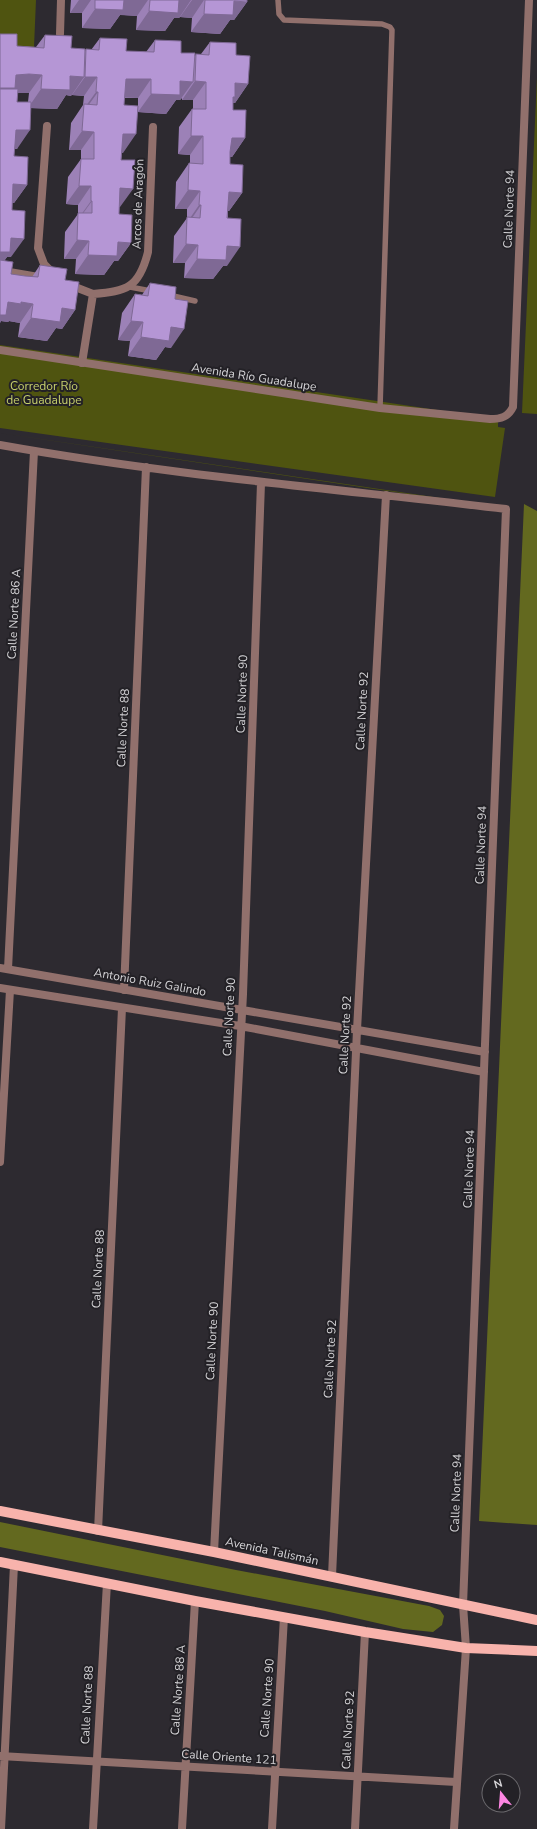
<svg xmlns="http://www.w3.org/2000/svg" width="537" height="1829" viewBox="0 0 537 1829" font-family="'Nunito Sans',sans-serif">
  <rect width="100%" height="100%" fill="#2d2a30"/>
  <!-- green -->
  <path fill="#4f5410" d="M 0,0 L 36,0 L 34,47 L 0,46 Z
    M 537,77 L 537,414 L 522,413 Z
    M 0,345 L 498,419 L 498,427 L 505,428 L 495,497 L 0,428 Z
    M 0,433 L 508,508 L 508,509 Z"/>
  <!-- forest -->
  <path fill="#63691f" d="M 524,504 L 537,511 L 537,1525 L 479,1521 Z
    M 0,1522 L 236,1570 L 429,1606 L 440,1610 L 444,1616 L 442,1625 L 433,1632 L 403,1629 L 325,1611 L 0,1547 Z"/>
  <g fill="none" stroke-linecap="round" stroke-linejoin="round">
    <!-- service -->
    <path stroke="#91706c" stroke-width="5.5" d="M 278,0 L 279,14 L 284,20 L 382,24 L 390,27 L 392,30 L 380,408
      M 11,271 L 40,276
      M 130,287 L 151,291
      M 169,295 L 195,301"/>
    <!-- minor -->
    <path stroke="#91706c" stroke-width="8" d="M 60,34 L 61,0
      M 47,126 L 38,248 L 44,264 L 52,272
      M 70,285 L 93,294
      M 82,363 L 93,294 C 127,291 139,288 148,252 L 153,127
      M 0,445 C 168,475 337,489 506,509 L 463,1605
      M 0,968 L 485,1052
      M 8,969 L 34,451
      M 0,988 L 240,1026 L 484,1072
      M 124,990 L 146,467
      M 0,1162 L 10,990
      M 98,1531 L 122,1008
      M 214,1552 L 243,994 L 261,483
      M 332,1576 L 357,1030 L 386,495
      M 0,1756 L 456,1782
      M 1,1829 L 14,1565
      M 93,1829 L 107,1583
      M 182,1829 L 195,1601
      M 272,1829 L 284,1617
      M 355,1829 L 365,1632"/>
    <!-- tertiary -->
    <path stroke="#91706c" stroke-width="8" d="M 0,350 L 380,408 L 490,419 C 501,419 508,417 513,407 L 529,0
      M 454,1829 L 466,1648 L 463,1605"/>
    <!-- primary -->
    <path stroke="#f8b3ac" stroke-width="10" d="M 0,1511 L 214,1552 L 537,1620
      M 0,1562 L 195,1601 L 365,1632 L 466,1648 L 537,1651"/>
  </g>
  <!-- wall -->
  <path fill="#9c81b7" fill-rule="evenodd" d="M 71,0 L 247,0 L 247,2 L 234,20 L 230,20 L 220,34 L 191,32 L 192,18 L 180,17 L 179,18 L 174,18 L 165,31 L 136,30 L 137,16 L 124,15 L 120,15 L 110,29 L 82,28 L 82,13 L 70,13 Z
    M 45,35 L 71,48 L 85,51 L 86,49 L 91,50 L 100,38 L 126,51 L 146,52 L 155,40 L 181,53 L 195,56 L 196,54 L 201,54 L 210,42 L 236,55 L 248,84 L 235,103 L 233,103 L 233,110 L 245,138 L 232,157 L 230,157 L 230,164 L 242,193 L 229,211 L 228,211 L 227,266 L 223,266 L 213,279 L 184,278 L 185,263 L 173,263 L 174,236 L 187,218 L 187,209 L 175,209 L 176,182 L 189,163 L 190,163 L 190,155 L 178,154 L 179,127 L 192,109 L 193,109 L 193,100 L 182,100 L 182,98 L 180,100 L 176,100 L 166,114 L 138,112 L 138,98 L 124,98 L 123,153 L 122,153 L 121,160 L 120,207 L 119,207 L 119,214 L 131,243 L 118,261 L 114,261 L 104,275 L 75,274 L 76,259 L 64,259 L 65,232 L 78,214 L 78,205 L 66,204 L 68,177 L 81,159 L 81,150 L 69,150 L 71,123 L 83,105 L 84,96 L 72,95 L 72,94 L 71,96 L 66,95 L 57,109 L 31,108 L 17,149 L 14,149 L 14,156 L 27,185 L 14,203 L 12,203 L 11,257 L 7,257 L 4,261 L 11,274 L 32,277 L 40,265 L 65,280 L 75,310 L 62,329 L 56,328 L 47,341 L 18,337 L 20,323 L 9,321 L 8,322 L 1,321 L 0,323 L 17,46 L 36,47 ZM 17,93 L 29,93 L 28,102 L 17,102 Z
    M 150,283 L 175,299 L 171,348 L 165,347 L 156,360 L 128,356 L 130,341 L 118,340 L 122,313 L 135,294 L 142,295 Z"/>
  <!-- shaded-wall -->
  <path fill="#7f6995" d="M 79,0 L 91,0 L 82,13 L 70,13 Z
    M 121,0 L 148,0 L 137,16 L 120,15 L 110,29 L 82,28 L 95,9 Z
    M 178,0 L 191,0 L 179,18 L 174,18 L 165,31 L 136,30 L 149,11 Z
    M 192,0 L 204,0 L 192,18 L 180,17 Z
    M 234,1 L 247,2 L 234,20 L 230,20 L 220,34 L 191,32 L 204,14 Z
    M 29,74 L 42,75 L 29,93 L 16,93 L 0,107 L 0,88 L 16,75 Z
    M 70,76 L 84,77 L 71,96 L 66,95 L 57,109 L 28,108 L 41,89 Z
    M 85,77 L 97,77 L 84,96 L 72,95 Z
    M 126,79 L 151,79 L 138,98 L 112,97 Z
    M 180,81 L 193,82 L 180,100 L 176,100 L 166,114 L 138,112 L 151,94 Z
    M 195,81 L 206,82 L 193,100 L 182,100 Z
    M 235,83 L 248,84 L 235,103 L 231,103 Z
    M 96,92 L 98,92 L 85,110 L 83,110 Z
    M 16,130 L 30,130 L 17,149 L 3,148 Z
    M 82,131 L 94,132 L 81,150 L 69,150 Z
    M 123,134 L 136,134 L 123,153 L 110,152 Z
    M 191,136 L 203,136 L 190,155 L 178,154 Z
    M 232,138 L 245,138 L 232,157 L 219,157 Z
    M 13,184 L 27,185 L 14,203 L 0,203 Z
    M 79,186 L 91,186 L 78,205 L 66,204 Z
    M 120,188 L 133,189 L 120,207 L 107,207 Z
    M 188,190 L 200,191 L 187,209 L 175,209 Z
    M 229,192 L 242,193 L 229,211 L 216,211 Z
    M 91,201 L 92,201 L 79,219 L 78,219 Z
    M 199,205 L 201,205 L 188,224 L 186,224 Z
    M 11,238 L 24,239 L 11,257 L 7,257 L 0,267 L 0,252 Z
    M 77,240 L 89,241 L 76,259 L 64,259 Z
    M 118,242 L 131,243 L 118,261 L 114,261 L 104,275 L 75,274 L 88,255 Z
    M 186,244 L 198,245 L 185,263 L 173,263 Z
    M 227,246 L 240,247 L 227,266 L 223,266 L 213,279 L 184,278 L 197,259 Z
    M 8,302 L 21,302 L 33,304 L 20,323 L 9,321 L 8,322 L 1,321 L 0,323 L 0,313 Z
    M 62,308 L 75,310 L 62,329 L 56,328 L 47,341 L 18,337 L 31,318 Z
    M 131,321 L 143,322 L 130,341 L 118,340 Z
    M 171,327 L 184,329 L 171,348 L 165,347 L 156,360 L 128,356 L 141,337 Z"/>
  <!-- building -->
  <path fill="#b596d5" stroke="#7f6995" d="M 95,0 L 124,0 L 123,10 L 95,9 Z
    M 150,0 L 179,0 L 178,13 L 149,11 Z
    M 205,0 L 247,0 L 247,2 L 234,1 L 233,15 L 204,14 Z
    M 0,34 L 17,34 L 17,46 L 44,48 L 45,35 L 72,36 L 71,48 L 85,49 L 84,77 L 70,76 L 70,90 L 41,89 L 42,75 L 29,74 L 16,75 L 15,88 L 0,88 Z
    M 100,38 L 127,39 L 126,51 L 154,52 L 155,40 L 181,41 L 181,53 L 195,53 L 193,82 L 180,81 L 180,95 L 151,94 L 151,79 L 126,79 L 124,105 L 138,106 L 136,134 L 123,134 L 121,160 L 135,160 L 133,189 L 120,188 L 119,214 L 132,215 L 131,243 L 118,242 L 117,256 L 88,255 L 89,241 L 77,240 L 78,213 L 92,213 L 92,201 L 91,201 L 91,186 L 79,186 L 81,159 L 94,159 L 94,132 L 82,131 L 84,104 L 97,105 L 98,92 L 96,92 L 97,77 L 85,77 L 86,49 L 99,50 Z
    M 210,42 L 236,43 L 236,55 L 250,56 L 248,84 L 235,83 L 235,97 L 233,97 L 233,110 L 246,110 L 245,138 L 232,138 L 230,152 L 230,164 L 243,165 L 242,193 L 229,192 L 227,218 L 241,219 L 240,247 L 227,246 L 226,260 L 197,259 L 198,245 L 186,244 L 187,217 L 200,218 L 201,205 L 199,205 L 200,191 L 188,190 L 189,163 L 203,164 L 203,136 L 191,136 L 192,109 L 206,109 L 206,82 L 195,81 L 196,54 L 209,55 Z
    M 0,89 L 18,89 L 17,102 L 31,102 L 30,130 L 16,130 L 15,144 L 14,156 L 28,157 L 27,185 L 13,184 L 12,210 L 25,211 L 24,239 L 11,238 L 10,252 L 0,252 Z
    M 0,260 L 13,262 L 11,274 L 25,276 L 38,277 L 40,265 L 67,269 L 65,280 L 79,282 L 75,310 L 62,308 L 60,322 L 31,318 L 33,304 L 21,302 L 21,304 L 8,302 L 6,315 L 0,315 Z
    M 150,283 L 176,287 L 175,299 L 188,301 L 184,329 L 171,327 L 169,341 L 141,337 L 143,322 L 131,321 L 135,294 L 148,296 Z"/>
  <g text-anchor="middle" stroke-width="4" stroke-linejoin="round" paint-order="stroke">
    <!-- street labels -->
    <g font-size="12" fill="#d6d5d8" stroke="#232126">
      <text transform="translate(138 204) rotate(-88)" y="4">Arcos de Aragón</text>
      <text transform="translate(509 209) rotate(-88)" y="4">Calle Norte 94</text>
      <text transform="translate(254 377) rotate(9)" y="4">Avenida Río Guadalupe</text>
      <text transform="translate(14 614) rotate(-87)" y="4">Calle Norte 86 A</text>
      <text transform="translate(242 694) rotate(-88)" y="4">Calle Norte 90</text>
      <text transform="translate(362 711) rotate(-87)" y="4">Calle Norte 92</text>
      <text transform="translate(123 728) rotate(-87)" y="4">Calle Norte 88</text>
      <text transform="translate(481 845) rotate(-88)" y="4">Calle Norte 94</text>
      <text transform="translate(150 982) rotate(10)" y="4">Antonio Ruiz Galindo</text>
      <text transform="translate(229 1017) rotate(-87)" y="4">Calle Norte 90</text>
      <text transform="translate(345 1035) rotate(-87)" y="4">Calle Norte 92</text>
      <text transform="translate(469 1169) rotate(-88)" y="4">Calle Norte 94</text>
      <text transform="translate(98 1269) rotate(-87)" y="4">Calle Norte 88</text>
      <text transform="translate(212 1341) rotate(-87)" y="4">Calle Norte 90</text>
      <text transform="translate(330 1359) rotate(-87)" y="4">Calle Norte 92</text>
      <text transform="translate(456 1493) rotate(-88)" y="4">Calle Norte 94</text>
      <text transform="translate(272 1551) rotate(12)" y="4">Avenida Talismán</text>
      <text transform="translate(178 1690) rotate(-86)" y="4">Calle Norte 88 A</text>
      <text transform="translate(267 1698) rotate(-86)" y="4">Calle Norte 90</text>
      <text transform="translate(87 1705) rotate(-87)" y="4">Calle Norte 88</text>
      <text transform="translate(348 1730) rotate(-87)" y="4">Calle Norte 92</text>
      <text transform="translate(229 1757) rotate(4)" y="4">Calle Oriente 121</text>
    </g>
    <!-- park labels -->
    <g font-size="12" fill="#c7d06c" stroke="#232126">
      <text x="44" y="390">Corredor Río<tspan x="44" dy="14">de Guadalupe</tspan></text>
    </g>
  </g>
  <!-- north arrow -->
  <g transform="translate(501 1793) rotate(343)"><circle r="19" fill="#232126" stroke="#6b696d"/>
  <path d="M0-3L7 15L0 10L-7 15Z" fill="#fd86e2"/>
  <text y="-6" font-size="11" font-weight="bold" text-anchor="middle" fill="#d6d5d8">N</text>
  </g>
</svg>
